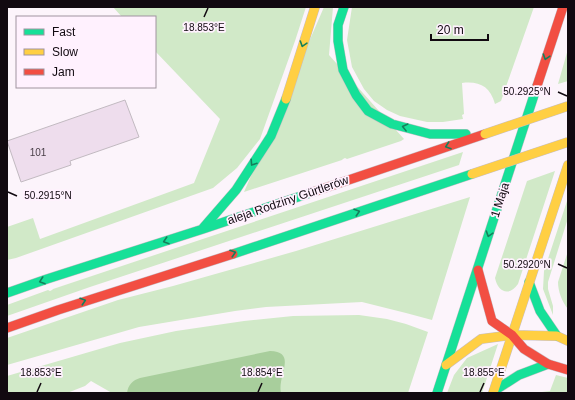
<svg xmlns="http://www.w3.org/2000/svg" width="575" height="400" viewBox="0 0 575 400" font-family="Helvetica,sans-serif">
  <rect width="100%" height="100%" fill="#fcf4fb"/>
  <!-- green -->
  <path fill="#d1e9c8" d="M 113,7 L 306,7 L 295,41 L 260,139 L 237,168 L 213,188 L 16,258 L 7,260 L 7,227 L 33,218 L 40,239 L 194,183 L 220,119 L 155,51 L 155,17 L 122,17 Z
    M 324,7 L 333,7 L 329,55 L 404,139 L 401,141 L 347,159 L 345,158 L 343,159 L 342,160 L 244,192 Z
    M 352,7 L 534,7 L 501,101 L 495,104 C 490,86 479,81 462,83 L 464,114 L 462,115 L 463,119 L 443,122 L 427,122 L 400,116 L 387,110 L 374,101 L 364,89 L 352,67 L 347,40 Z
    M 568,49 L 568,81 L 558,84 Z
    M 463,152 L 459,165 L 90,287 L 7,316 L 7,305 L 48,290 L 50,291 L 52,290 L 53,289 Z
    M 555,171 L 518,284 C 509,297 498,292 495,278 L 527,181 Z
    M 470,197 L 432,320 L 406,313 L 362,302 L 266,307 L 235,311 L 139,327 L 7,365 L 7,338 L 118,300 L 173,286 L 296,251 Z
    M 568,198 L 568,218 L 548,282 L 548,289 L 553,306 L 553,315 L 543,289 L 544,271 Z
    M 568,251 L 568,309 C 562,302 558,291 558,282 Z
    M 359,315 L 387,319 L 406,324 L 428,332 L 408,393 L 112,393 L 91,381 L 85,386 L 67,393 L 7,393 L 7,376 L 120,343 L 176,331 L 244,321 L 293,316 Z
    M 498,344 L 482,393 L 447,393 L 454,375 L 467,358 Z
    M 556,375 L 568,378 L 568,393 L 539,393 L 542,392 L 550,391 Z"/>
  <!-- water -->
  <path fill="#a8ce9c" d="M 270,351 C 298,352 277,376 281,393 L 127,393 C 128,385 133,380 140,378 Z"/>
  <!-- building -->
  <path fill="#eedded" stroke="#c2bac1" d="M 125,100 L 139,137 L 70,161 L 71,165 L 21,182 L 7,141 Z"/>
  <g fill="none" stroke-linecap="round" stroke-linejoin="round">
    <defs>
      <path id="fast" d="M 344,7 L 338,25 L 338,41 L 343,70 L 356,95 L 368,111 L 392,124 L 430,134 L 466,134
        M 203,228 L 236,190 L 271,136 L 286,99
        M 233,254 L 472,174
        M 529,282 L 540,311 L 557,336
        M 7,293 L 47,279 L 203,229 L 313,192
        M 494,391 L 519,375 L 548,364
        M 437,393 L 537,86"/>
      <path id="slow" d="M 286,99 L 315,7
        M 446,365 L 481,339 L 512,335 L 557,336 L 568,341
        M 493,393 L 568,165"/>
      <path id="jam" d="M 537,86 L 563,7
        M 313,192 L 485,134
        M 478,270 L 492,321 L 512,335 L 524,349 L 548,364 L 568,370
        M 7,328 L 58,310 L 233,254"/>
    </defs>
    <!-- fast casing -->
    <use href="#fast" stroke="#c6bec5" stroke-width="10"/>
    <!-- slow casing -->
    <use href="#slow" stroke="#c6bec5" stroke-width="10"/>
    <!-- jam casing -->
    <use href="#jam" stroke="#c6bec5" stroke-width="10"/>
    <!-- fast -->
    <use href="#fast" stroke="#16e098" stroke-width="9"/>
    <!-- slow -->
    <use href="#slow" stroke="#ffcf43" stroke-width="9"/>
    <!-- jam -->
    <use href="#jam" stroke="#f24e42" stroke-width="9"/>
    <defs>
      <path id="slow-bridge" d="M 485,134 L 568,106
        M 472,174 L 568,142"/>
    </defs>
    <!-- slow-bridge casing -->
    <use href="#slow-bridge" stroke="#c6bec5" stroke-width="10" stroke-linecap="butt"/>
    <!-- slow-bridge -->
    <use href="#slow-bridge" stroke="#ffcf43" stroke-width="9"/>
  </g>
  <!-- one-way arrows -->
  <defs><path id="oneway-chevron" d="M-2-3.5L2.5 0L-2 3.5" fill="none" stroke-width="1.6" stroke-linecap="round" stroke-linejoin="round"/></defs>
  <g stroke="#147f5b">
    <use href="#oneway-chevron" transform="translate(303 44) rotate(108)"/>
    <use href="#oneway-chevron" transform="translate(546 57) rotate(108)"/>
    <use href="#oneway-chevron" transform="translate(405 127) rotate(-166)"/>
    <use href="#oneway-chevron" transform="translate(448 146) rotate(161)"/>
    <use href="#oneway-chevron" transform="translate(253 163) rotate(123)"/>
    <use href="#oneway-chevron" transform="translate(357 212) rotate(-18)"/>
    <use href="#oneway-chevron" transform="translate(489 234) rotate(108)"/>
    <use href="#oneway-chevron" transform="translate(166 241) rotate(162)"/>
    <use href="#oneway-chevron" transform="translate(233 253) rotate(-18)"/>
    <use href="#oneway-chevron" transform="translate(42 281) rotate(161)"/>
    <use href="#oneway-chevron" transform="translate(83 301) rotate(-18)"/>
  </g>
  <!-- ticks -->
  <path fill="none" stroke="#110910" stroke-width="1.5" d="M 204,17 L 208,8M 558,92 L 567,96M 8,192 L 17,196M 558,264 L 567,268M 37,392 L 41,383M 258,392 L 262,383M 480,392 L 484,383"/>
  <g text-anchor="middle" stroke-width="3.5" stroke-linejoin="round" paint-order="stroke">
    <!-- number labels -->
    <g font-size="10" fill="#483e47">
      <text x="38" y="156">101</text>
    </g>
    <!-- street labels -->
    <g font-size="12" fill="#110910" stroke="#fff1fe">
      <text transform="translate(288 200) rotate(-19)" y="4">aleja Rodziny Gürtlerów</text>
      <text transform="translate(500 200) rotate(-72)" y="4">1 Maja</text>
    </g>
  </g>
  <g font-size="10" text-anchor="middle" fill="#110910" stroke="#fff1fe" stroke-width="3.5" stroke-linejoin="round" paint-order="stroke">
    <text x="204" y="31">18.853°E</text>
    <text x="527" y="95">50.2925°N</text>
    <text x="48" y="199">50.2915°N</text>
    <text x="527" y="268">50.2920°N</text>
    <text x="41" y="376">18.853°E</text>
    <text x="262" y="376">18.854°E</text>
    <text x="484" y="376">18.855°E</text>
  </g>
  <!-- border -->
  <rect width="575" height="400" fill="none" stroke="#110910" stroke-width="16"/>
  <!-- legend -->
  <rect x="16" y="16" width="140" height="72" fill="#fff1fe" stroke="#a0949f"/>
  <rect x="24" y="29" width="20" height="6" fill="#16e098" stroke="#a0949f"/>
  <text x="52" y="36" font-size="12" fill="#110910">Fast</text>
  <rect x="24" y="49" width="20" height="6" fill="#ffcf43" stroke="#a0949f"/>
  <text x="52" y="56" font-size="12" fill="#110910">Slow</text>
  <rect x="24" y="69" width="20" height="6" fill="#f24e42" stroke="#a0949f"/>
  <text x="52" y="76" font-size="12" fill="#110910">Jam</text>
  <!-- scale -->
  <path d="M431 34v6h57v-6" fill="none" stroke="#110910" stroke-width="2"/>
  <text x="437" y="34" font-size="12" fill="#110910" stroke="#fff1fe" stroke-width="3" paint-order="stroke">20 m</text>
</svg>
